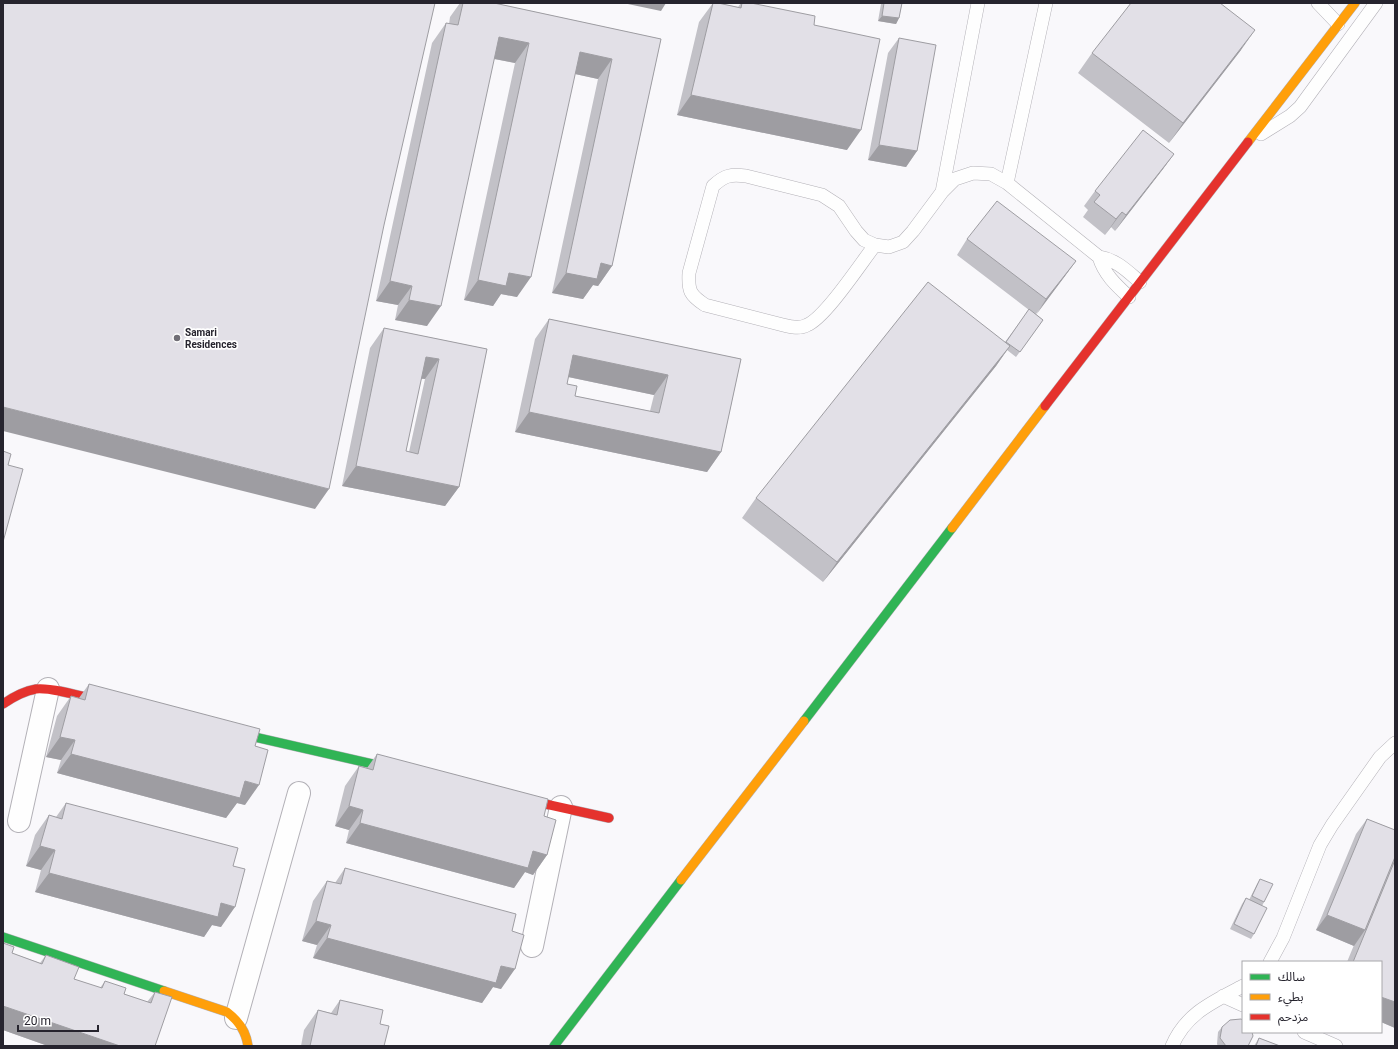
<svg xmlns="http://www.w3.org/2000/svg" width="1398" height="1049" viewBox="0 0 1398 1049" font-family="Roboto,'Noto Sans Arabic',sans-serif">
  <rect width="100%" height="100%" fill="#f9f8fb"/>
  <g fill="none" stroke-linecap="round" stroke-linejoin="round">
    <defs>
      <path id="lane" d="M 1318,3 L 1338,24
        M 1261,134 L 1290,116 L 1300,107 L 1376,3
        M 1007,183 L 1046,3
        M 942,192 L 978,3
        M 875,245 C 861,263 825,318 807,325 C 800,329 791,327 783,325 L 705,305 C 690,295 688,291 689,273 L 713,186 C 725,175 731,174 746,176 L 822,195 L 839,206 L 856,231 L 864,240 L 875,245 L 889,247 L 903,242 L 913,231 L 942,192 L 955,179 L 973,173 L 991,174 L 1007,183 L 1099,257 C 1117,260 1127,271 1140,282
        M 1099,257 C 1104,274 1116,285 1129,297
        M 1270,962 L 1283,938 L 1320,845 L 1332,825 L 1380,757 L 1395,743
        M 1223,996 L 1243,1005
        M 1304,1032 L 1336,1046
        M 1172,1046 C 1186,1013 1213,1002 1243,986"/>
      <path id="street" d="M 19,821 L 48,689
        M 532,946 L 561,807
        M 236,1018 L 299,793"/>
      <path id="fast" d="M 804,721 L 952,528
        M 228,731 L 399,770
        M 3,937 L 164,991
        M 554,1046 L 681,880"/>
      <path id="slow" d="M 1248,142 L 1355,3
        M 952,528 L 1045,406
        M 681,880 L 804,721
        M 164,991 L 227,1012 C 239,1021 246,1031 248,1046"/>
      <path id="jam" d="M 1045,406 L 1248,142
        M 3,704 C 13,697 24,691 36,689 C 53,687 91,699 109,703
        M 518,798 L 609,818"/>
    </defs>
    <!-- lane casing -->
    <use href="#lane" stroke="#b3b1b7" stroke-width="14"/>
    <!-- street casing -->
    <use href="#street" stroke="#b3b1b7" stroke-width="24"/>
    <!-- fast casing -->
    <use href="#fast" stroke="#b3b1b7" stroke-width="10"/>
    <!-- slow casing -->
    <use href="#slow" stroke="#b3b1b7" stroke-width="10"/>
    <!-- jam casing -->
    <use href="#jam" stroke="#b3b1b7" stroke-width="10"/>
    <!-- lane -->
    <use href="#lane" stroke="#fefefe" stroke-width="13"/>
    <!-- street -->
    <use href="#street" stroke="#fefefe" stroke-width="22"/>
    <!-- fast -->
    <use href="#fast" stroke="#30b455" stroke-width="9"/>
    <!-- slow -->
    <use href="#slow" stroke="#ff9f0a" stroke-width="9"/>
    <!-- jam -->
    <use href="#jam" stroke="#e5322d" stroke-width="9"/>
  </g>
  <!-- wall -->
  <path fill="#c2c1c7" fill-rule="evenodd" d="M 460,3 L 494,3 L 661,39 L 612,266 L 598,286 L 593,285 L 583,299 L 552,293 L 598,79 L 575,74 L 517,297 L 501,294 L 493,306 L 464,300 L 515,63 L 494,59 L 427,326 L 395,320 L 398,305 L 376,301 L 432,43 L 446,23 L 449,24 L 450,17 Z
    M 713,3 L 718,3 L 738,7 L 741,3 L 751,3 L 814,25 L 847,150 L 677,115 L 699,22 Z
    M 881,3 L 902,3 L 899,18 L 896,24 L 878,21 L 881,4 Z
    M 899,38 L 917,151 L 906,167 L 868,160 L 888,53 Z
    M 1241,50 L 1169,143 L 1078,73 L 1092,53 Z
    M 1174,154 L 1163,169 L 1115,231 L 1111,227 L 1105,235 L 1083,217 L 1088,210 L 1084,206 L 1095,191 Z
    M 967,239 L 1076,261 L 1065,276 L 1036,314 L 1043,320 L 1016,357 L 1007,350 L 996,366 L 823,582 L 742,518 L 756,498 L 1005,342 L 1029,310 L 957,255 Z
    M 549,319 L 741,359 L 721,452 L 707,472 L 515,432 L 535,339 ZM 568,377 L 654,395 L 650,411 L 575,396 L 567,384 Z
    M 384,328 L 487,349 L 459,487 L 445,506 L 342,486 L 370,348 ZM 421,379 L 425,379 L 409,452 L 406,451 Z
    M 89,684 L 245,805 L 237,803 L 226,818 L 57,773 L 61,760 L 46,757 L 57,716 L 71,696 L 79,698 Z
    M 377,754 L 544,816 L 547,855 L 533,875 L 525,872 L 514,888 L 346,843 L 349,830 L 335,826 L 345,786 L 359,766 L 367,768 Z
    M 66,803 L 233,866 L 221,927 L 212,925 L 204,937 L 35,892 L 41,870 L 26,866 L 35,835 L 49,815 L 56,817 Z
    M 1367,819 L 1395,830 L 1395,1028 L 1381,1022 L 1381,962 L 1347,962 L 1354,945 L 1354,946 L 1316,930 L 1356,834 Z
    M 345,868 L 512,931 L 501,989 L 493,987 L 482,1003 L 313,958 L 317,945 L 302,941 L 313,901 L 327,881 L 335,883 Z
    M 1260,879 L 1264,902 L 1262,906 L 1254,934 L 1251,939 L 1230,929 L 1242,904 L 1246,898 L 1249,900 L 1257,884 Z
    M 12,953 L 40,963 L 46,955 L 74,979 L 100,988 L 105,981 L 124,994 L 147,1002 L 155,992 L 155,1046 L 48,1046 L 3,1030 Z
    M 340,1000 L 380,1024 L 384,1046 L 301,1046 L 304,1030 L 318,1010 L 331,1013 Z
    M 1222,1027 L 1248,1046 L 1218,1046 L 1217,1044 L 1218,1032 Z
    M 1259,1038 L 1280,1046 L 1254,1046 Z"/>
  <!-- shaded-wall -->
  <path fill="#9e9da2" d="M 623,3 L 666,3 L 661,11 Z
    M 882,16 L 899,18 L 896,24 L 878,21 Z
    M 1255,30 L 1241,50 L 1169,143 L 1183,123 Z
    M 499,37 L 529,43 L 515,63 L 485,57 Z
    M 580,52 L 612,59 L 598,79 L 566,72 Z
    M 691,95 L 861,130 L 847,150 L 677,115 Z
    M 879,145 L 917,151 L 906,167 L 868,160 Z
    M 1174,154 L 1163,169 L 1115,231 L 1126,215 Z
    M 1122,212 L 1111,227 L 1105,235 L 1116,219 Z
    M 1076,261 L 1065,276 L 1036,315 L 1046,299 Z
    M 601,263 L 612,266 L 598,286 L 593,285 L 583,299 L 552,293 L 566,273 Z
    M 509,273 L 531,277 L 517,297 L 501,294 L 493,306 L 464,300 L 478,280 Z
    M 390,281 L 412,286 L 398,305 L 376,301 Z
    M 409,300 L 441,306 L 427,326 L 395,320 Z
    M 1010,346 L 996,366 L 823,582 L 837,562 Z
    M 573,355 L 668,375 L 654,395 L 559,375 Z
    M 426,357 L 439,359 L 425,379 L 412,377 Z
    M 3,407 L 329,489 L 315,509 L 3,431 Z
    M 529,412 L 721,452 L 707,472 L 515,432 Z
    M 356,466 L 459,487 L 445,506 L 342,486 Z
    M 60,737 L 75,740 L 61,760 L 46,757 Z
    M 71,754 L 245,781 L 259,785 L 245,805 L 237,803 L 226,818 L 57,773 Z
    M 349,806 L 363,810 L 349,830 L 335,826 Z
    M 360,823 L 533,851 L 547,855 L 533,875 L 525,872 L 514,888 L 346,843 Z
    M 40,846 L 55,850 L 41,870 L 26,866 Z
    M 49,873 L 221,903 L 235,907 L 221,927 L 212,925 L 204,937 L 35,892 Z
    M 1327,915 L 1365,930 L 1354,946 L 1316,930 Z
    M 316,921 L 331,925 L 317,945 L 302,941 Z
    M 327,938 L 501,966 L 515,969 L 501,989 L 493,987 L 482,1003 L 313,958 Z
    M 1381,997 L 1395,1002 L 1395,1028 L 1381,1022 Z
    M 3,1006 L 120,1046 L 48,1046 L 3,1030 Z"/>
  <!-- building -->
  <path fill="#e2e0e7" stroke="#9e9da2" fill-rule="evenodd" d="M 3,3 L 435,3 L 384,225 L 329,489 L 3,407 Z
    M 463,3 L 494,3 L 661,39 L 612,266 L 601,263 L 597,279 L 566,273 L 612,59 L 580,52 L 531,277 L 509,273 L 506,286 L 478,280 L 529,43 L 499,37 L 441,306 L 409,300 L 412,286 L 390,281 L 446,23 L 458,25 Z
    M 713,3 L 718,3 L 741,8 L 742,3 L 751,3 L 815,16 L 814,25 L 880,39 L 861,130 L 691,95 Z
    M 884,3 L 902,3 L 899,18 L 882,16 Z
    M 1131,3 L 1220,3 L 1255,30 L 1183,123 L 1092,53 Z
    M 899,38 L 936,45 L 917,151 L 879,145 Z
    M 1143,130 L 1174,154 L 1126,215 L 1122,212 L 1116,219 L 1094,202 L 1100,195 L 1095,191 Z
    M 997,201 L 1076,261 L 1046,299 L 967,239 Z
    M 928,282 L 1010,346 L 837,562 L 756,498 Z
    M 1029,309 L 1043,320 L 1020,352 L 1006,342 Z
    M 549,319 L 741,359 L 721,452 L 529,412 ZM 573,355 L 668,375 L 659,413 L 575,396 L 577,386 L 567,384 Z
    M 384,328 L 487,349 L 459,487 L 356,466 ZM 426,357 L 439,359 L 418,454 L 406,451 Z
    M 3,451 L 11,454 L 8,465 L 23,469 L 3,542 Z
    M 89,684 L 260,729 L 255,746 L 268,750 L 259,785 L 245,781 L 240,798 L 71,754 L 75,740 L 60,737 L 71,696 L 85,700 Z
    M 377,754 L 548,799 L 544,816 L 556,820 L 547,855 L 533,851 L 528,868 L 360,823 L 363,810 L 349,806 L 359,766 L 373,770 Z
    M 66,803 L 238,848 L 233,866 L 245,869 L 235,907 L 221,903 L 218,917 L 49,873 L 55,850 L 40,846 L 49,815 L 62,819 Z
    M 1367,819 L 1395,830 L 1395,857 L 1365,930 L 1327,915 Z
    M 1395,860 L 1395,1002 L 1381,997 L 1381,962 L 1353,962 Z
    M 345,868 L 516,914 L 512,931 L 524,935 L 515,969 L 501,966 L 496,983 L 327,938 L 331,925 L 316,921 L 327,881 L 341,884 Z
    M 1260,879 L 1273,884 L 1264,902 L 1252,896 Z
    M 1246,898 L 1267,908 L 1254,934 L 1234,924 Z
    M 3,943 L 14,947 L 12,953 L 42,964 L 46,955 L 79,967 L 74,979 L 102,988 L 105,981 L 126,988 L 124,994 L 151,1003 L 155,992 L 172,997 L 155,1046 L 120,1046 L 3,1006 Z
    M 340,1000 L 383,1010 L 380,1024 L 389,1026 L 384,1046 L 310,1046 L 318,1010 L 337,1015 Z
    M 1241,1019 L 1243,1020 L 1243,1032 L 1252,1032 L 1253,1036 L 1248,1046 L 1226,1046 L 1220,1038 L 1222,1027 L 1230,1020 Z
    M 1259,1038 L 1280,1046 L 1256,1046 Z"/>
  <!-- markers -->
  <circle fill="#706e76" stroke="#fff" stroke-width="1.5" cx="177" cy="338" r="4"/>
  <g text-anchor="middle" stroke-width="3.5" stroke-linejoin="round" paint-order="stroke">
    <!-- poi labels -->
    <g font-size="10" font-weight="bold" fill="#26242e" stroke="#fff" text-anchor="start">
      <text x="185" y="336">Samari<tspan x="185" dy="12">Residences</tspan></text>
    </g>
  </g>
  <!-- border -->
  <rect width="1398" height="1049" fill="none" stroke="#26242e" stroke-width="8"/>
  <!-- legend -->
  <rect x="1242" y="961" width="140" height="72" fill="#ffffff" stroke="#a8a7ab"/>
  <rect x="1250" y="974" width="20" height="6" fill="#30b455" stroke="#a8a7ab"/>
  <text x="1278" y="981" font-size="12" fill="#26242e">سالك</text>
  <rect x="1250" y="994" width="20" height="6" fill="#ff9f0a" stroke="#a8a7ab"/>
  <text x="1278" y="1001" font-size="12" fill="#26242e">بطيء</text>
  <rect x="1250" y="1014" width="20" height="6" fill="#e5322d" stroke="#a8a7ab"/>
  <text x="1278" y="1021" font-size="12" fill="#26242e">مزدحم</text>
  <!-- scale -->
  <path d="M18 1025v6h80v-6" fill="none" stroke="#26242e" stroke-width="2"/>
  <text x="24" y="1025" font-size="12" fill="#26242e" stroke="#ffffff" stroke-width="3" paint-order="stroke">20 m</text>
</svg>
